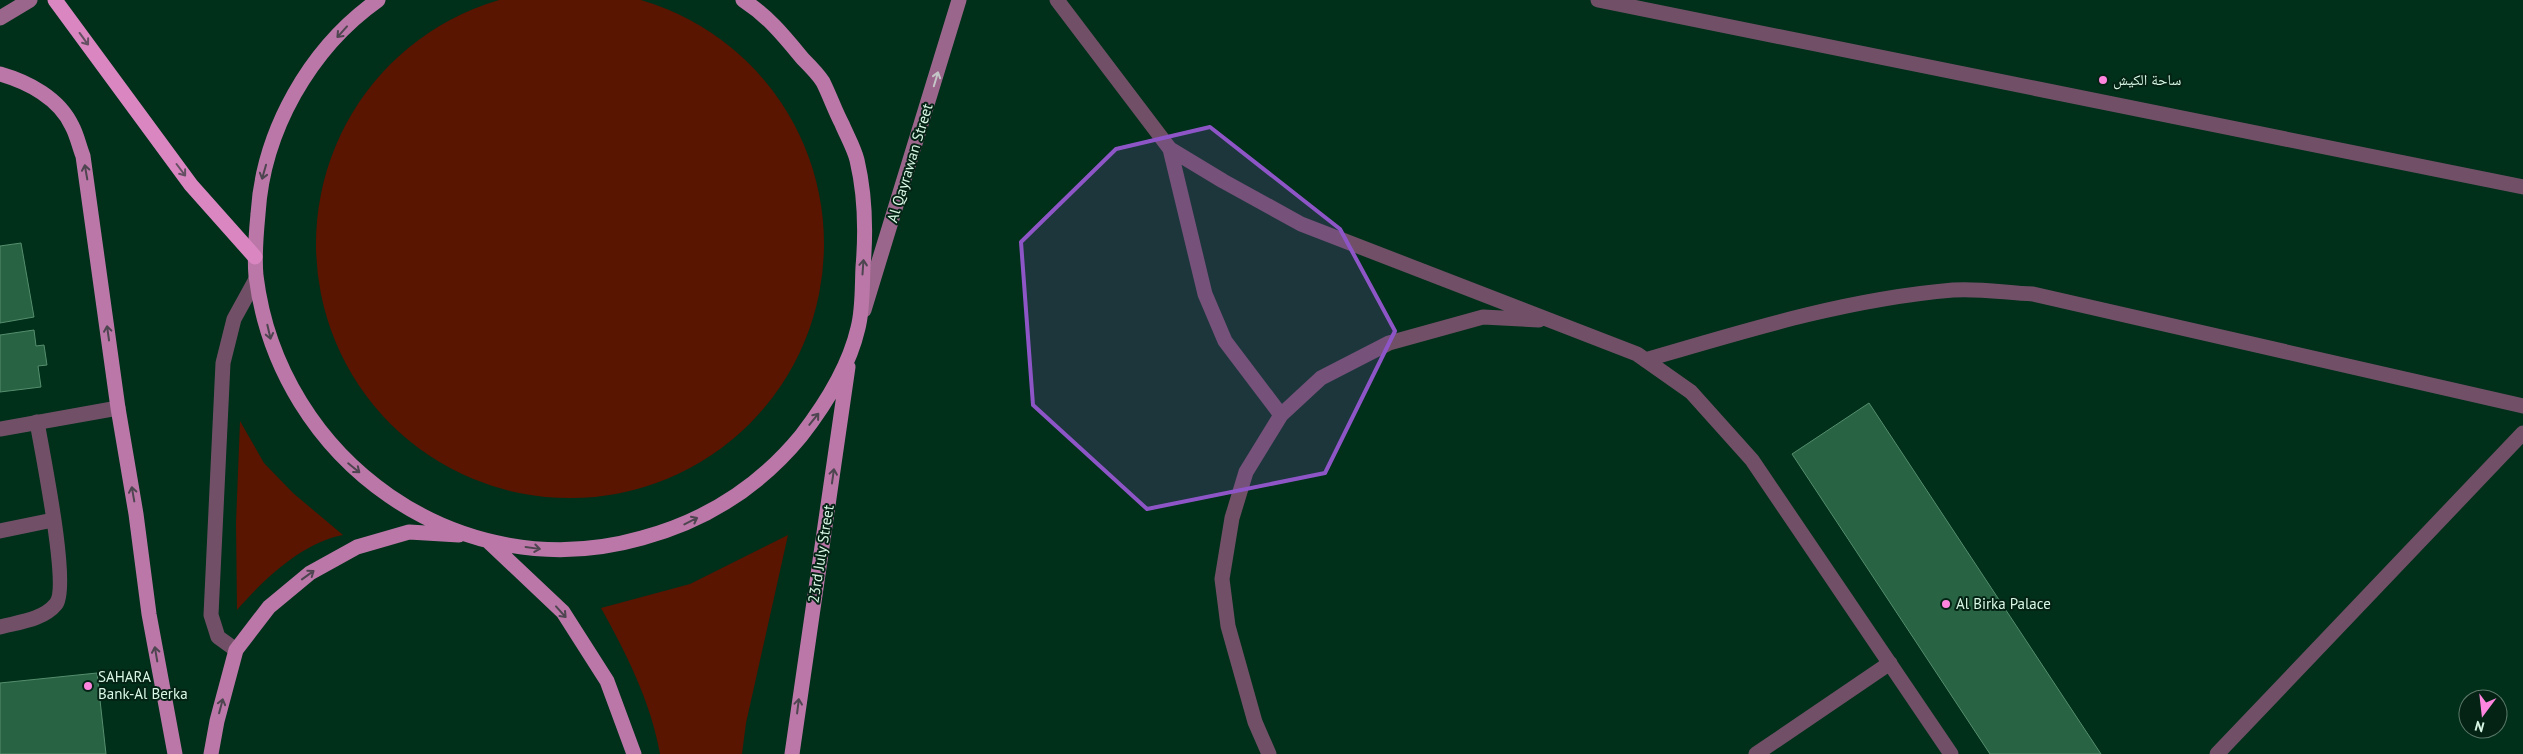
<svg xmlns="http://www.w3.org/2000/svg" width="2523" height="754" viewBox="0 0 2523 754" font-family="'PT Sans','Noto Naskh Arabic',sans-serif">
  <rect width="100%" height="100%" fill="#002f1a"/>
  <!-- green -->
  <path fill="#591500" d="M316 244a254 254 0 1 1 508 0a254 254 0 1 1-508 0Z
    M 240,421 L 264,463 L 293,493 L 343,535 C 303,542 263,580 237,610 L 236,523 Z
    M 788,535 L 746,723 L 742,754 L 660,754 C 651,702 626,653 601,608 L 690,584 Z"/>
  <!-- building -->
  <path fill="#286344" stroke="#548e6d" d="M 21,243 L 34,317 L 0,323 L 0,246 Z
    M 34,330 L 36,346 L 44,345 L 47,365 L 38,366 L 41,387 L 0,392 L 0,335 Z
    M 1869,403 L 2101,754 L 1990,754 L 1792,454 Z
    M 97,673 L 106,754 L 0,754 L 0,683 Z"/>
  <g fill="none" stroke-linecap="round" stroke-linejoin="round">
    <!-- lane -->
    <path stroke="#715067" stroke-width="15" d="M 1057,0 L 1170,149 L 1223,181 L 1301,224 L 1637,354 L 1691,392 L 1752,460 L 1951,754
      M 1598,0 L 2523,187
      M 1170,149 L 1205,294 L 1225,341 L 1281,415
      M 1645,360 C 1747,330 1847,299 1953,290 C 1979,288 2007,293 2033,294 L 2523,406
      M 0,531 L 53,520
      M 0,627 C 19,622 43,620 56,604 C 70,587 42,451 37,422
      M 236,650 L 218,637 L 211,615 L 223,363 L 234,319 L 256,279
      M 1269,754 L 1255,722 L 1228,626 L 1222,579 L 1232,518 L 1246,472 L 1281,415 L 1321,378 L 1389,343 L 1483,317 L 1539,320
      M 1756,754 L 1890,663
      M 2217,754 L 2523,433"/>
    <!-- street -->
    <path stroke="#715067" stroke-width="15" d="M 0,429 L 118,408"/>
    <!-- secondary -->
    <path stroke="#9b668b" stroke-width="15" d="M 0,18 L 30,0
      M 864,310 L 959,0"/>
    <!-- primary -->
    <path stroke="#bb77a8" stroke-width="15" d="M 378,0 C 310,48 263,131 258,214 C 256,235 254,255 256,276 C 279,461 460,590 642,538 C 705,521 759,487 801,436 C 825,405 849,367 858,328 C 863,309 862,287 863,267 C 866,232 865,194 857,160 C 854,148 847,136 842,124 C 835,111 830,96 823,82 C 818,74 810,66 803,59 C 784,36 769,17 743,0
      M 0,74 C 28,82 59,98 72,126 C 77,135 79,146 83,156 L 118,408 L 136,514 L 149,614 L 175,754
      M 489,542 L 563,612 L 607,681 L 634,754
      M 211,754 L 217,721 L 236,650 L 269,607 L 310,573 L 357,547 L 409,532 L 459,535
      M 792,754 L 848,367"/>
    <!-- highway -->
    <path stroke="#d986c1" stroke-width="15" d="M 55,0 L 191,185 L 255,257"/>
  </g>
  <!-- one-way arrows -->
  <defs><path id="oneway-shaft" d="M-6 0H5M1.5-3L5.5 0L1.5 3" fill="none" stroke-width="1.6" stroke-linecap="round" stroke-linejoin="round" transform="scale(1.25)"/></defs>
  <g stroke="#4d454f">
    <use href="#oneway-shaft" transform="translate(342 32) rotate(132)"/>
    <use href="#oneway-shaft" transform="translate(86 172) rotate(-100)"/>
    <use href="#oneway-shaft" transform="translate(264 172) rotate(106)"/>
    <use href="#oneway-shaft" transform="translate(863 267) rotate(-86)"/>
    <use href="#oneway-shaft" transform="translate(269 332) rotate(77)"/>
    <use href="#oneway-shaft" transform="translate(108 333) rotate(-98)"/>
    <use href="#oneway-shaft" transform="translate(814 419) rotate(-51)"/>
    <use href="#oneway-shaft" transform="translate(354 468) rotate(39)"/>
    <use href="#oneway-shaft" transform="translate(833 476) rotate(-82)"/>
    <use href="#oneway-shaft" transform="translate(133 494) rotate(-100)"/>
    <use href="#oneway-shaft" transform="translate(691 521) rotate(-27)"/>
    <use href="#oneway-shaft" transform="translate(533 548) rotate(8)"/>
    <use href="#oneway-shaft" transform="translate(308 575) rotate(-36)"/>
    <use href="#oneway-shaft" transform="translate(561 612) rotate(48)"/>
    <use href="#oneway-shaft" transform="translate(156 654) rotate(-100)"/>
    <use href="#oneway-shaft" transform="translate(221 706) rotate(-75)"/>
    <use href="#oneway-shaft" transform="translate(798 706) rotate(-83)"/>
  </g>
  <g stroke="#645062">
    <use href="#oneway-shaft" transform="translate(84 39) rotate(54)"/>
    <use href="#oneway-shaft" transform="translate(181 170) rotate(53)"/>
  </g>
  <use stroke="#c4c5c6" href="#oneway-shaft" transform="translate(936 79) rotate(-73)"/>
  <!-- marked area -->
  <path fill="#8e55c7" fill-opacity="0.2" stroke="#8e55c7" stroke-width="4" stroke-linejoin="round" d="M 1210,127 L 1340,229 L 1395,331 L 1325,473 L 1147,509 L 1033,405 L 1021,242 L 1116,149 Z"/>
  <!-- markers -->
  <g fill="#ff85df" stroke="#042314" stroke-width="2">
    <circle cx="2103" cy="80" r="5"/>
    <circle cx="1946" cy="604" r="5"/>
    <circle cx="88" cy="686" r="5"/>
  </g>
  <g text-anchor="middle" stroke-width="4" stroke-linejoin="round" paint-order="stroke">
    <!-- poi labels -->
    <g font-size="15" fill="#daf8e5" stroke="#042314" text-anchor="start">
      <text x="2113" y="85">ساحة الكيش</text>
      <text x="1956" y="609">Al Birka Palace</text>
      <text x="98" y="682">SAHARA<tspan x="98" dy="17">Bank-Al Berka</tspan></text>
    </g>
    <!-- street labels -->
    <g font-size="15" fill="#daf8e5" stroke="#042314">
      <text transform="translate(910 163) rotate(-73)" y="5">Al Qayrawan Street</text>
      <text transform="translate(821 554) rotate(-81)" y="5">23rd July Street</text>
    </g>
  </g>
  <!-- north arrow -->
  <g transform="translate(2483 714) rotate(195)"><circle r="24" fill="#042314" stroke="#5a7868"/>
  <path d="M0-4L9 19L0 12L-9 19Z" fill="#ff85df"/>
  <text y="-8" font-size="14" font-weight="bold" text-anchor="middle" fill="#daf8e5">N</text>
  </g>
</svg>
